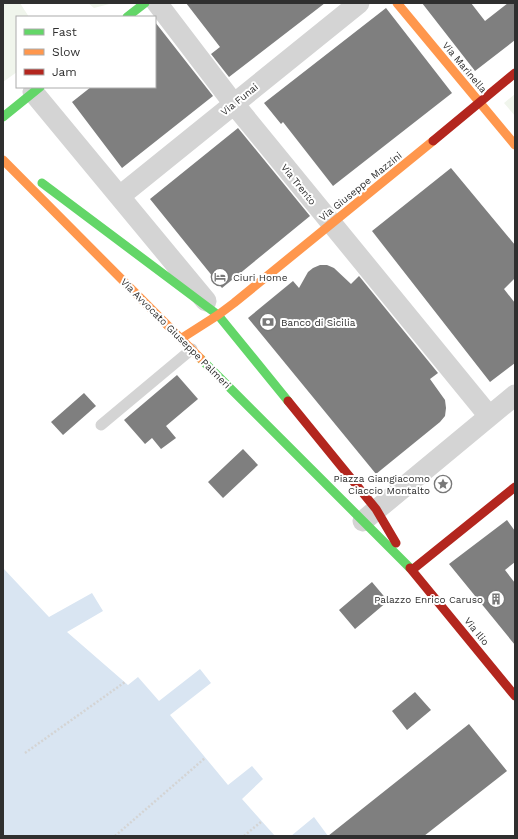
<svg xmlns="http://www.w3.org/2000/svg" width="518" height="839" viewBox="0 0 518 839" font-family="'Work Sans',sans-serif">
  <rect width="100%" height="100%" fill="#fff"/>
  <!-- green -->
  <path fill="#f0f5ec" d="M 3,3 L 20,3 L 29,17 L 17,17 L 17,72 L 3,82 Z
    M 88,3 L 113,3 L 94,8 Z
    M 515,94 L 515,116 L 504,103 Z"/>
  <!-- water -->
  <path fill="#d9e5f2" d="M 3,568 L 49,617 L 92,593 L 103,611 L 67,632 L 128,685 L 138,677 L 159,701 L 200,669 L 211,683 L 170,715 L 228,785 L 252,766 L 263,779 L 242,799 L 275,836 L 3,836 Z
    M 314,817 L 328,836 L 291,836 Z"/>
  <!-- building -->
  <path fill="#7f7f7f" d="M 186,3 L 325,3 L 229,77 L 211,54 L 220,47 Z
    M 422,3 L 471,3 L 485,21 L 508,3 L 515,3 L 515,40 L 475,71 Z
    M 386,8 L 452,93 L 333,186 L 283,122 L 281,124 L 264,103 Z
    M 155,22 L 213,96 L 122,168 L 72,102 L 91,87 L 155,87 Z
    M 238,128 L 310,216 L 222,288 L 150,199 Z
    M 451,168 L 515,245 L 515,278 L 504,289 L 515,303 L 515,363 L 490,382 L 372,231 Z
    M 320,265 L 327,265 L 334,268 L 351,284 L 359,276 L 438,373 L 430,379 L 445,400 L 446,408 L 445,416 L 440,422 L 376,474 L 248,318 L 293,281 L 299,288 L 308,272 L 313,268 Z
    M 177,375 L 198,399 L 166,426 L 176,438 L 161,449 L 152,438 L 145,444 L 124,420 Z
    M 84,393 L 96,406 L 63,435 L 51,422 Z
    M 243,449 L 258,465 L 223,498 L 208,482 Z
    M 507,520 L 515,531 L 515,562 L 505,570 L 515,583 L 515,645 L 449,564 Z
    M 372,582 L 388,601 L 355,629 L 339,610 Z
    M 415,692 L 431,710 L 407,730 L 392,711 Z
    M 469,724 L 507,771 L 424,836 L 328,836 Z"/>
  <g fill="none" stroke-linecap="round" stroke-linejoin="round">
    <!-- path -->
    <path stroke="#d4d4d4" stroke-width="2.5" stroke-dasharray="2 2" stroke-linecap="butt" d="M 25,753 L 125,682
      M 115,836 L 205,758
      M 244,836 L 262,821"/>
    <!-- lane -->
    <path stroke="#d4d4d4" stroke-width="11" d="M 101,425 L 192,349"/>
    <!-- street -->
    <path stroke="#d4d4d4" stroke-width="21" d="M 157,3 L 234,104 L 489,416
      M 33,92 L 206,301
      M 120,196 L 359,3
      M 363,521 L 515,395"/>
    <!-- fast -->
    <path stroke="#63d668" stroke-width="9" d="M 127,17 L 145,3
      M 3,117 L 40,87
      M 42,183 L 218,315 L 288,401
      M 201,359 L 410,568"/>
    <!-- slow -->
    <path stroke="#ff974d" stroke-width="9" d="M 397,3 L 515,145
      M 3,160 L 201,359
      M 182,338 L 218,315 L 234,303 L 433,141"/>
    <!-- jam -->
    <path stroke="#b3261e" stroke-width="9" d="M 433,141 L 515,73
      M 288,401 L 376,509 L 396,543
      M 410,568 L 515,696
      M 412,570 L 515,487"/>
  </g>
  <!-- icons -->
  <defs>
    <symbol id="hotel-ring" viewBox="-11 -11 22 22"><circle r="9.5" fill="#fff" stroke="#787878" stroke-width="1.5"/><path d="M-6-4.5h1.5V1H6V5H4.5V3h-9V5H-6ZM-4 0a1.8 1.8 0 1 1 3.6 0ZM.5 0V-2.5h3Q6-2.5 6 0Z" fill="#787878"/></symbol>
    <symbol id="bank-ring" viewBox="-11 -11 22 22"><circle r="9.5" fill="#fff" stroke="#787878" stroke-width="1.5"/><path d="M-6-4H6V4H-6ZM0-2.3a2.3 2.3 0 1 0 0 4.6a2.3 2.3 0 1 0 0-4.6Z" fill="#787878"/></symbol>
    <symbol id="sight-ring" viewBox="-11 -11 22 22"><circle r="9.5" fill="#fff" stroke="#787878" stroke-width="1.5"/><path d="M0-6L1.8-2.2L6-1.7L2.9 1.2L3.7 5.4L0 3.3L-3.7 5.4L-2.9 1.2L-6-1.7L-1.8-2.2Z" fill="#787878"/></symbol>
    <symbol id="building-ring" viewBox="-11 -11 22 22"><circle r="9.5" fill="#fff" stroke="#787878" stroke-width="1.5"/><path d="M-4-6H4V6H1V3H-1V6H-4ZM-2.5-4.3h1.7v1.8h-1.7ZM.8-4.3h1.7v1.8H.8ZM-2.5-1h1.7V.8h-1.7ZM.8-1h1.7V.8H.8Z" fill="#787878"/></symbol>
  </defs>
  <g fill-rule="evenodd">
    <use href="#hotel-ring" x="210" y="267" width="20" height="20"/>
    <use href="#bank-ring" x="258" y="312" width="20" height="20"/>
    <use href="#sight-ring" x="433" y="474" width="20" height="20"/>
    <use href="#building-ring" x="486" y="589" width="20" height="20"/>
  </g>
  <g text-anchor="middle" stroke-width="4" stroke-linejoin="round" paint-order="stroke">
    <!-- street labels -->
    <g font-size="10" fill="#2f2f2f" stroke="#fff">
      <text transform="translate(465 67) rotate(50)" y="4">Via Marinella</text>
      <text transform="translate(239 99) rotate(-39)" y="4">Via Funai</text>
      <text transform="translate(299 184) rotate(51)" y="4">Via Trento</text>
      <text transform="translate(360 186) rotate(-39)" y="4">Via Giuseppe Mazzini</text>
      <text transform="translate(176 333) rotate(45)" y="4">Via Avvocato Giuseppe Palmeri</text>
      <text transform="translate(477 631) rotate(51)" y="4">Via Ilio</text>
    </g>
    <!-- poi labels -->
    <g font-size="10" fill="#2f2f2f" stroke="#fff" text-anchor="start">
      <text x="233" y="281">Ciuri Home</text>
      <text x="281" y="326">Banco di Sicilia</text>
      <text x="430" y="482" text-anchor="end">Piazza Giangiacomo<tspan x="430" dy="12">Ciaccio Montalto</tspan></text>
      <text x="483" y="603" text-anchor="end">Palazzo Enrico Caruso</text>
    </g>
  </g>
  <!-- border -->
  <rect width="518" height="839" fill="none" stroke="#2f2f2f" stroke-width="8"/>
  <!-- legend -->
  <rect x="16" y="16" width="140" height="72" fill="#ffffff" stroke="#acacac"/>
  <rect x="24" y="29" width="20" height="6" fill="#63d668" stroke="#acacac"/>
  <text x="52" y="36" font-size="12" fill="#2f2f2f">Fast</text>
  <rect x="24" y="49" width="20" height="6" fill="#ff974d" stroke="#acacac"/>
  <text x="52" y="56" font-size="12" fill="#2f2f2f">Slow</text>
  <rect x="24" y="69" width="20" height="6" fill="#b3261e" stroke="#acacac"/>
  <text x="52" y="76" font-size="12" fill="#2f2f2f">Jam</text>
</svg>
